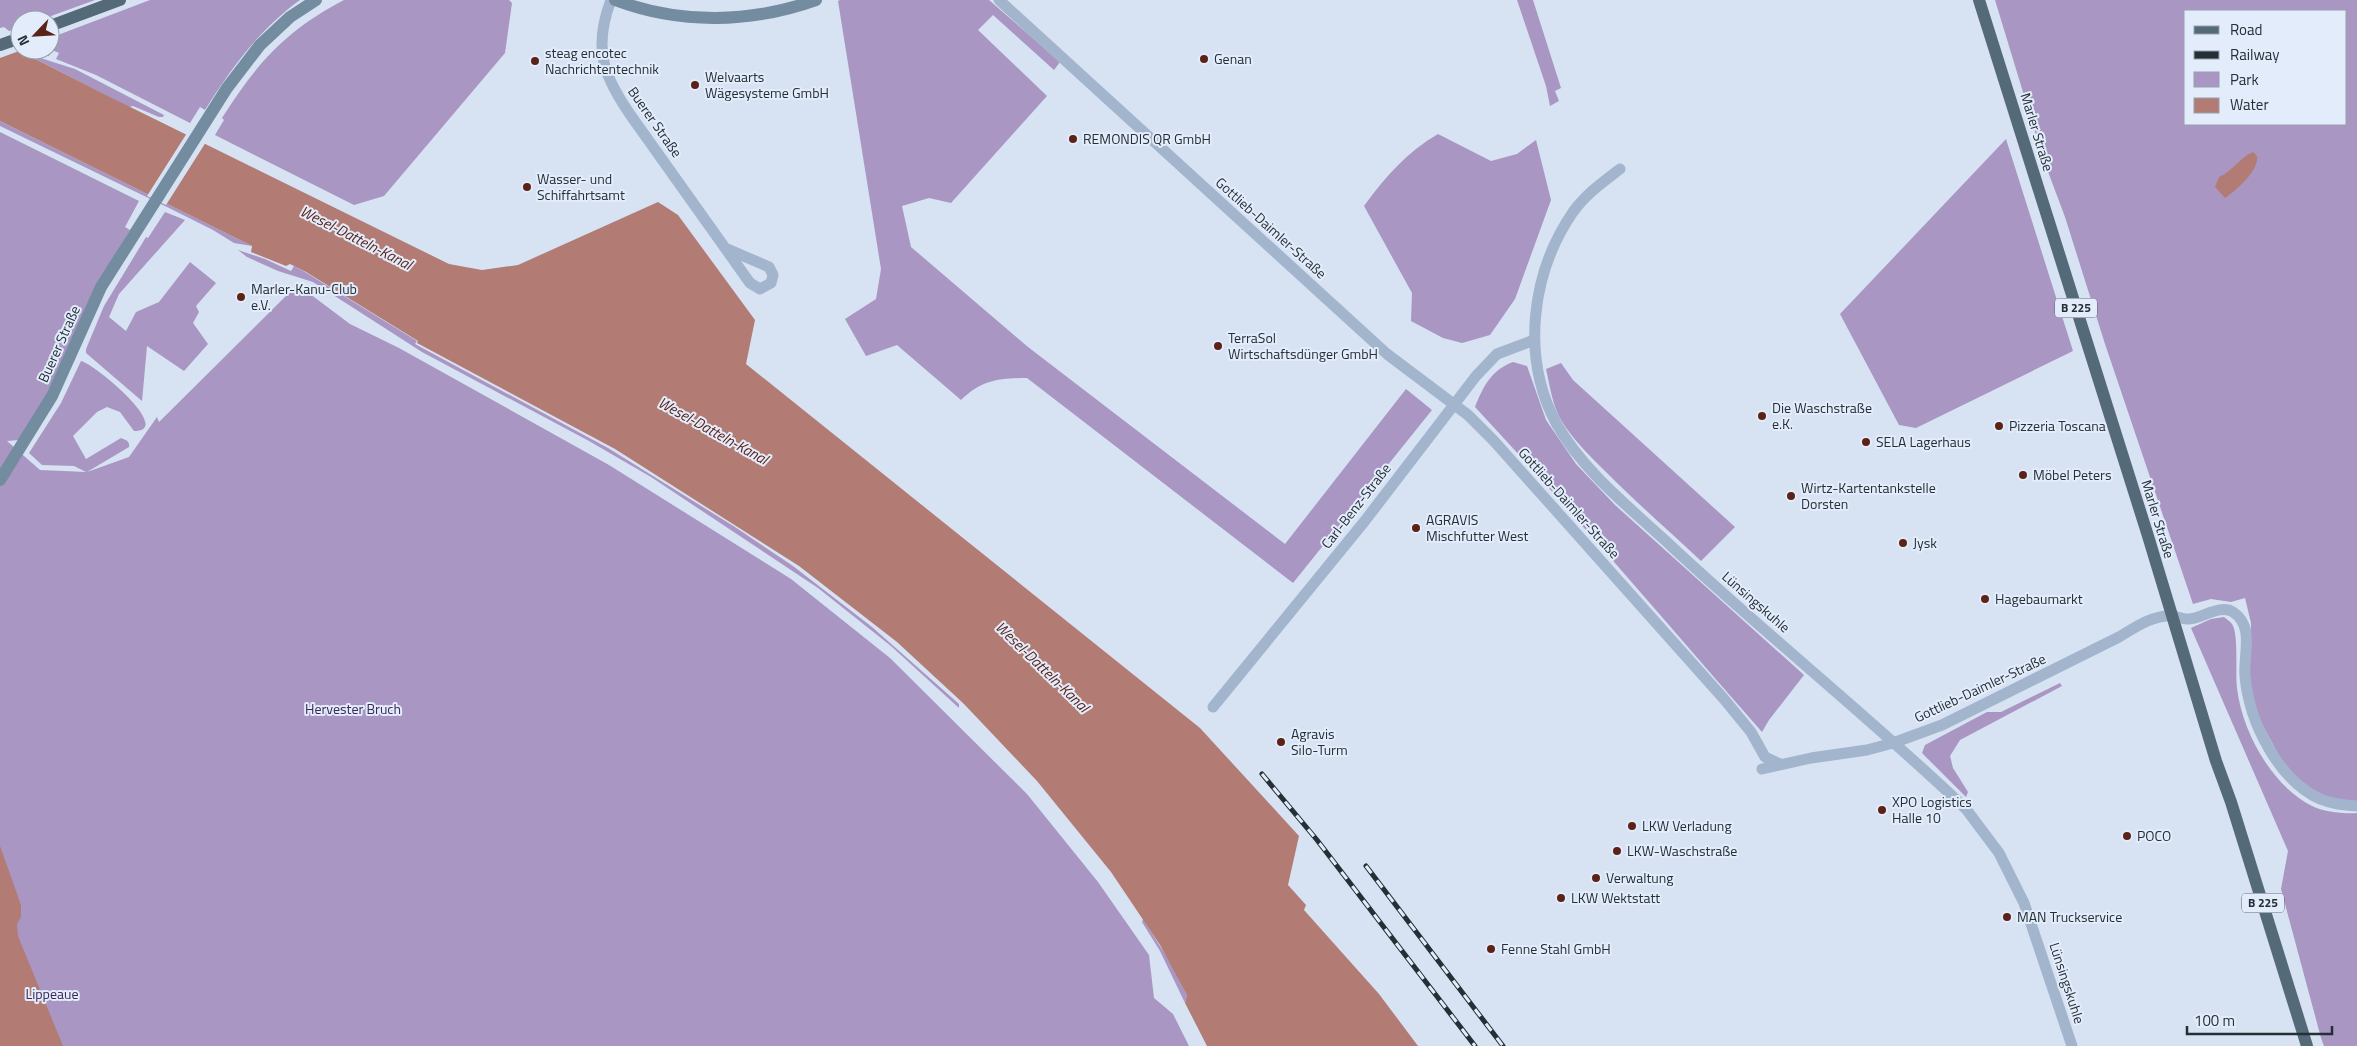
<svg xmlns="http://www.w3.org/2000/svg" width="2357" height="1046" viewBox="0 0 2357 1046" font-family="'Titillium Web',sans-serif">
  <rect width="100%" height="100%" fill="#d7e2f3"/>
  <!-- green -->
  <path fill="#a996c3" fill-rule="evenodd" d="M 0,0 L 95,0 L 40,20 L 20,20 L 20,28 L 9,31 L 4,27 L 0,28 Z
    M 150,0 L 300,0 C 259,30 232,67 205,110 L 200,107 L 190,123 L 96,75 L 56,59 L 59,53 L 52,50 L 49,56 L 33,50 L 50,50 L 50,38 Z
    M 344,0 L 509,0 L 512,3 L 505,53 L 384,196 L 354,205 L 215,135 L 224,120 L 222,118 C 257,63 285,31 344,0 Z
    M 840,0 L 989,0 L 1060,62 L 1054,70 L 993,15 L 978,30 L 1047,96 L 951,203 L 929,198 L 902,206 L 911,247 L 1028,347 L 1285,544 L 1406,389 L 1432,410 L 1293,583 L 1027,378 C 999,378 982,380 961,400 L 897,345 L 866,356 L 845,319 L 876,299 L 881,269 L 838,1 Z
    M 1517,0 L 1533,0 L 1561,88 L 1555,91 L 1559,101 L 1550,106 L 1546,86 Z
    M 1995,0 L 2357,0 L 2357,802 L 2326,799 L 2302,785 L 2285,767 L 2255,711 L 2249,683 L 2251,623 L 2245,598 L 2231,602 L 2211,599 L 2193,604 L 2105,344 L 2065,217 L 2044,161 ZM 2186,11 L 2346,11 L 2346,124 L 2186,124 Z
    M 31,52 L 31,55 L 75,69 L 164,115 L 163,117 L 159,117 L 133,106 L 129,107 L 26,54 Z
    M 0,121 L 252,246 L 234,243 L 213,230 L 169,208 L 0,126 Z
    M 0,132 L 139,201 L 125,227 L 130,230 L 95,287 L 46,395 L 19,440 L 7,441 L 40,470 L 86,472 L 74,466 L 42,465 L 29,453 L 61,403 L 81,361 C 95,364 175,431 134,431 L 120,412 L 107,407 L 97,412 L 73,436 L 86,459 L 121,438 C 126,440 130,441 129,447 L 87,472 L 129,457 L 157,417 L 159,422 L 293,289 L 310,294 L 350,324 L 399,348 L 609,465 L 791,579 L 890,658 L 1027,794 L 1098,882 L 1149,955 L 1154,998 L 1173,1014 L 1189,1046 L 0,1046 Z
    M 1438,134 L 1491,161 L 1517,154 L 1536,140 L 1551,200 L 1515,299 L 1490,335 L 1462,343 L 1443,338 L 1411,321 L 1412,293 L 1364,206 C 1385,177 1407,152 1438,134 Z
    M 2006,139 L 2073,351 L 1916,428 L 1899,425 L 1840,314 Z
    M 165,212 L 185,220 L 119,294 L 109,317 L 126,331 L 136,312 L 159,302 L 190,262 L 216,283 L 196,306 L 199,312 L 193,323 L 208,344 L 184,371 L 147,346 L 142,401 L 86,353 L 86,349 L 104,306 L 146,237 L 148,238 Z
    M 238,250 L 265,259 L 291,271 L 294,266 L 305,272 L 417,341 L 415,344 L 608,448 L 735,527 L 793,566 L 872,627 L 959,704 L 959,708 L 891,646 L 818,588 L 651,477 L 589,441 L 422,352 L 313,282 L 278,271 L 247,257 Z
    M 1513,362 L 1527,366 L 1546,420 L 1576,464 L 1615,505 L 1804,675 L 1769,720 L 1762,732 C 1667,624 1574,513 1475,407 C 1483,387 1491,370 1513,362 Z
    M 1561,363 L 1573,380 L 1735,527 L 1701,561 C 1669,531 1637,503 1606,472 C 1590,456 1573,440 1561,420 C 1552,404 1550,386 1546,369 Z
    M 2224,617 C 2226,619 2230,621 2232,624 C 2239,634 2235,674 2237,688 C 2242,732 2272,786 2312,806 C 2323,812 2345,814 2357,813 L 2357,1046 L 2324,1046 L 2321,1038 L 2281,889 L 2288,851 L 2191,628 L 2211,619 Z
    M 2060,683 L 2062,686 L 1960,740 L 1950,756 L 1953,768 L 1968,792 L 1966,797 L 1922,753 L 1925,745 L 1987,712 L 2001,712 Z
    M 1143,919 L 1175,970 L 1187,995 L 1185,1003 L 1160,951 L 1142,922 Z"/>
  <!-- water -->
  <path fill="#b27c74" d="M 0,41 L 112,98 L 449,264 L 482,270 L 518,265 L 658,202 L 678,215 L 755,320 L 746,364 L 1200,728 L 1299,836 L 1288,885 L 1306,905 L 1304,910 L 1379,994 L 1418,1046 L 1207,1046 L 1185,1003 L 1187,995 L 1160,945 L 1111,872 L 1037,781 L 964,704 L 897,642 L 799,566 L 615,449 L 417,343 L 418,341 L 306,272 L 290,264 L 286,266 L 251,252 L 252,246 L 0,121 Z
    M 2253,152 L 2257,156 C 2259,171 2236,190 2225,198 L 2215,187 L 2219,177 C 2233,171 2239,158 2253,152 Z
    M 0,846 L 21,905 L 21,917 L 17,924 L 18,936 L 63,1046 L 0,1046 Z"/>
  <!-- pier -->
  <path fill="#d7e2f3" d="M 0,38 L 20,50 L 22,50 L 0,58 Z
    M 187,133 L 206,142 L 166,205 L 147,196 Z"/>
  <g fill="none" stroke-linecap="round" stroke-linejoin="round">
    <!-- street -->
    <path stroke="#a2b5cc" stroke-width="11" d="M 611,0 C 592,50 604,78 634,120 L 750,283 L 760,289 L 771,283 L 773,275 L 769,267 L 725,248
      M 999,0 L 1387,354 L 1468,415 L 1494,441 L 1724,699 L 1751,732 L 1765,757 L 1780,764
      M 1620,169 C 1603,182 1586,194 1573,212 C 1531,273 1521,357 1556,423 C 1583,471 1629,507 1669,544 C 1766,635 1870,717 1966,809 L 1999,853 L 2024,903 L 2072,1046
      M 1213,707 L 1364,522 L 1476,376 L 1497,354 L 1534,340
      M 1762,769 L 1811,758 L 1867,750 L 1893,743 L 1942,725 L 2119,637 C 2134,628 2152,615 2171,616 C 2177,616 2183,620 2189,619 C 2202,618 2221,604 2233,612 C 2255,626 2243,656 2245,676 C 2249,721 2277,779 2320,799 C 2332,804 2344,805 2357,806"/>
    <!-- secondary -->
    <path stroke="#738ca0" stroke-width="12" d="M 615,0 C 681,25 751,23 816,0
      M 0,480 L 52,396 L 101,287 L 227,88 L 260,45 L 290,17 L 316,0"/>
    <!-- primary -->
    <path stroke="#556a79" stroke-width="12" d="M 1979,0 L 2148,536 L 2216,761 L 2231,802 L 2307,1046
      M 50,26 L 120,0
      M 0,45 L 20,38"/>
    <defs>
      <path id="rail" d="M 1262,774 L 1317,840 L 1475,1046
        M 1366,866 L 1503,1046"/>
    </defs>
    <!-- rail casing -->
    <use href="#rail" stroke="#252f36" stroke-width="5"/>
    <!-- rail -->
    <use href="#rail" stroke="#e3ecfb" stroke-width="3" stroke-dasharray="9" stroke-linecap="butt"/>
  </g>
  <!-- markers -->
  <g fill="#5b2217" stroke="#e3ecfb" stroke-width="2">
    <circle cx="1204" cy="59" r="5"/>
    <circle cx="535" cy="61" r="5"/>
    <circle cx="695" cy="85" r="5"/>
    <circle cx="1073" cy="139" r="5"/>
    <circle cx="527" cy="187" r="5"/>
    <circle cx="241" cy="297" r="5"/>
    <circle cx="1218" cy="346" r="5"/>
    <circle cx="1762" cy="416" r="5"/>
    <circle cx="1999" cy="426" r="5"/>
    <circle cx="1866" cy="442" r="5"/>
    <circle cx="2023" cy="475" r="5"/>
    <circle cx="1791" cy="496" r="5"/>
    <circle cx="1416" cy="528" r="5"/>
    <circle cx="1903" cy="543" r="5"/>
    <circle cx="1985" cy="599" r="5"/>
    <circle cx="1281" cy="742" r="5"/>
    <circle cx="1882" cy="810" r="5"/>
    <circle cx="1632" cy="826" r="5"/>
    <circle cx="2127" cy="836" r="5"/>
    <circle cx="1617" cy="851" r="5"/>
    <circle cx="1596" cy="878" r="5"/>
    <circle cx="1561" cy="898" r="5"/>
    <circle cx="2007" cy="917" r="5"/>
    <circle cx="1491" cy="949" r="5"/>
  </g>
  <g text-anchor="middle" stroke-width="4" stroke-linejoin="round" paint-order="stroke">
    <!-- shield labels -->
    <g fill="#e3ecfb" stroke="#5e6871" stroke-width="1">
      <rect x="2055" y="298.5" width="42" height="19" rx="4"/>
      <rect x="2242" y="893.5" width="42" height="19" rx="4"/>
    </g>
    <g font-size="12" font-weight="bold" fill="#252f36">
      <text x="2076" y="312">B 225</text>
      <text x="2263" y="907">B 225</text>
    </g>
    <!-- poi labels -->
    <g font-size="14" fill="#252f36" stroke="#e3ecfb" text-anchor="start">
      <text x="545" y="58">steag encotec<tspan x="545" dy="16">Nachrichtentechnik</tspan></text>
      <text x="1214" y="64">Genan</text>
      <text x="705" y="82">Welvaarts<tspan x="705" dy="16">Wägesysteme GmbH</tspan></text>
      <text x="1083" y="144">REMONDIS QR GmbH</text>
      <text x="537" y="184">Wasser- und<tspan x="537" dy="16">Schiffahrtsamt</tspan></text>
      <text x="251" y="294">Marler-Kanu-Club<tspan x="251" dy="16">e.V.</tspan></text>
      <text x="1228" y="343">TerraSol<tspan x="1228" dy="16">Wirtschaftsdünger GmbH</tspan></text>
      <text x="1772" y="413">Die Waschstraße<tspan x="1772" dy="16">e.K.</tspan></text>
      <text x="2009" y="431">Pizzeria Toscana</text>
      <text x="1876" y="447">SELA Lagerhaus</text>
      <text x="2033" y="480">Möbel Peters</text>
      <text x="1801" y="493">Wirtz-Kartentankstelle<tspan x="1801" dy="16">Dorsten</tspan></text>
      <text x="1426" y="525">AGRAVIS<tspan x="1426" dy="16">Mischfutter West</tspan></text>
      <text x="1913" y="548">Jysk</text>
      <text x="1995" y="604">Hagebaumarkt</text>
      <text x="1291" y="739">Agravis<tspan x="1291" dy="16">Silo-Turm</tspan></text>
      <text x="1892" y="807">XPO Logistics<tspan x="1892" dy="16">Halle 10</tspan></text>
      <text x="1642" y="831">LKW Verladung</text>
      <text x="2137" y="841">POCO</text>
      <text x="1627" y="856">LKW-Waschstraße</text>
      <text x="1606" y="883">Verwaltung</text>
      <text x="1571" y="903">LKW Wektstatt</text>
      <text x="2017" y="922">MAN Truckservice</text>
      <text x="1501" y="954">Fenne Stahl GmbH</text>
    </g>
    <!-- street labels -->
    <g font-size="14" fill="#252f36" stroke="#e3ecfb">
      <text transform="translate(655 122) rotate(55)" y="5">Buerer Straße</text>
      <text transform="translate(2037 132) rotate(73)" y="5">Marler Straße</text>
      <text transform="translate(1271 228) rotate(42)" y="5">Gottlieb-Daimler-Straße</text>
      <text transform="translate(59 344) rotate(-66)" y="5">Buerer Straße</text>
      <text transform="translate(1569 503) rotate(48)" y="5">Gottlieb-Daimler-Straße</text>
      <text transform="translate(1356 506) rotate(-52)" y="5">Carl-Benz-Straße</text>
      <text transform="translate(2158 519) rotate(73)" y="5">Marler Straße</text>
      <text transform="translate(1756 602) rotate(41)" y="5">Lünsingskuhle</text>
      <text transform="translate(1980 688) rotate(-25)" y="5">Gottlieb-Daimler-Straße</text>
      <text transform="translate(2067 983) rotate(72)" y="5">Lünsingskuhle</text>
    </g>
    <!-- park labels -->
    <g font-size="14" fill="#3c2756" stroke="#e3ecfb">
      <text x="353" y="714">Hervester Bruch</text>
      <text x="52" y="999">Lippeaue</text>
    </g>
    <!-- water labels -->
    <g font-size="15" font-style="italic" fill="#5b2217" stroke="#e3ecfb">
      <text transform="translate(356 238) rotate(27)" y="5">Wesel-Datteln-Kanal</text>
      <text transform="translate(713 431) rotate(29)" y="5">Wesel-Datteln-Kanal</text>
      <text transform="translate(1042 667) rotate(44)" y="5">Wesel-Datteln-Kanal</text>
    </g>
  </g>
  <!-- legend -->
  <rect x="2184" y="10" width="162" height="115" fill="#e3ecfb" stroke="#97a0ac"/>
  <rect x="2194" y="26" width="25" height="8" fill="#556a79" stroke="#97a0ac"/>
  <text x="2230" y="35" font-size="15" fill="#252f36">Road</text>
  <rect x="2194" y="51" width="25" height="8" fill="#252f36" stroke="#97a0ac"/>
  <text x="2230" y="60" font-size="15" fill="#252f36">Railway</text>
  <rect x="2194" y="72" width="25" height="15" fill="#a996c3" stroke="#97a0ac"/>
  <text x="2230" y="85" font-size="15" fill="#252f36">Park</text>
  <rect x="2194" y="98" width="25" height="15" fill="#b27c74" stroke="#97a0ac"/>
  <text x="2230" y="110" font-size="15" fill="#252f36">Water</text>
  <!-- north arrow -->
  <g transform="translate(35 35) rotate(245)"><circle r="24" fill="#e3ecfb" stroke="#97a0ac"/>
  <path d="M0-4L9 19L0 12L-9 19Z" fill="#5b2217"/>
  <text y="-8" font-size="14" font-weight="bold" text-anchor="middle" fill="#252f36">N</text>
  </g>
  <!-- scale -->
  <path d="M2187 1026v8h145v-8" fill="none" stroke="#252f36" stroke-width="2.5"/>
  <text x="2194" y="1026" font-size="15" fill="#252f36" stroke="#e3ecfb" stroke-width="4" paint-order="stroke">100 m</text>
</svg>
